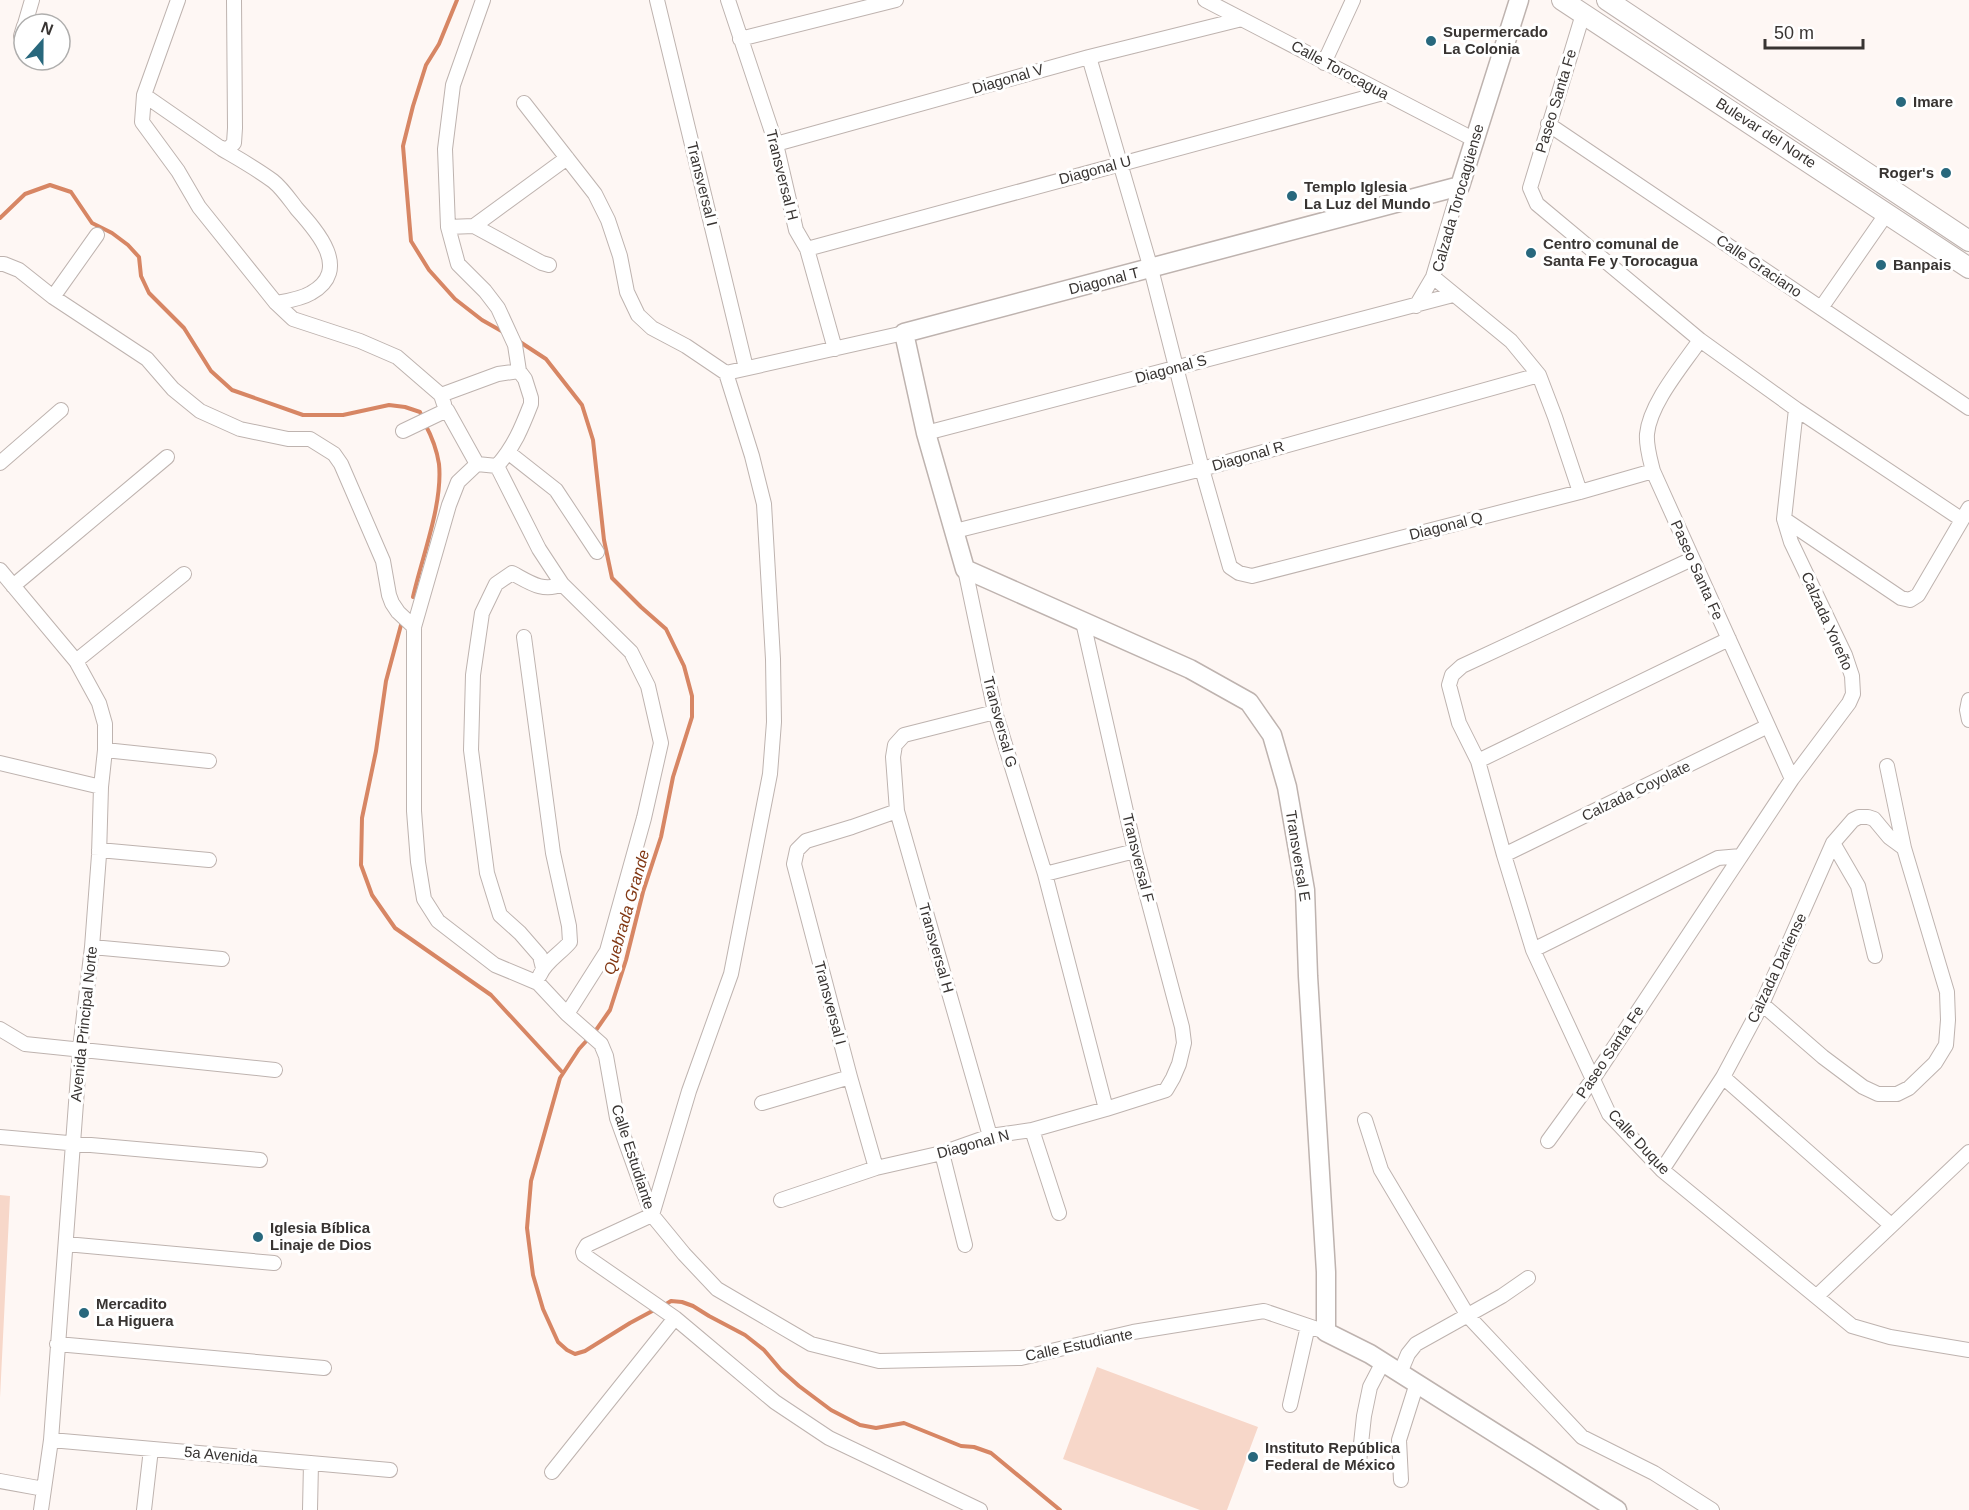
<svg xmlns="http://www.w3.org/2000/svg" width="1969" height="1510" viewBox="0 0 1969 1510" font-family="Arial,sans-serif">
  <rect width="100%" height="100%" fill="#fef7f4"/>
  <!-- green -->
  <path fill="#f7d7c9" d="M 0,1195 L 10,1196 L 0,1398 Z
    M 1097,1367 L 1258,1427 L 1227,1510 L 1200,1510 L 1063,1459 Z"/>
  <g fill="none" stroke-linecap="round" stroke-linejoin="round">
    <!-- stream -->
    <path stroke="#d78664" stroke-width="4" d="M 457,0 L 439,44 L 426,65 L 413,106 L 403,146 L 411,241 L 429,270 L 455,299 L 482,320 L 505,333
      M 0,218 L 25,194 L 50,185 L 71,192 L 92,223 L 112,233 L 128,245 L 139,257 L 141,276 L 149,293 L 184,328 L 211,371 L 232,390 L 303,415 L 343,415 L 389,405 L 405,407 L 420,412 L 422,417
      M 517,340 L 546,359 L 582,405 L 593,440 L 604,540 L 612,578 L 641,607 L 666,629 L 684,666 L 692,696 L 692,717 L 673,777 L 661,837 L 643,892 L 626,960 L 610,1010 L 594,1033
      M 413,597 C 422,557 443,504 439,464 C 437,451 431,435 425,424
      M 401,625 L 386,681 L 376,751 L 362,818 L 361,865 L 372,895 L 395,928 L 491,995 L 563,1073
      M 589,1038 L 579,1049 L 560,1078 L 531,1181 L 527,1228 L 533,1275 L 543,1309 L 558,1342 L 567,1350 L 575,1354 L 585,1351 L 630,1323 L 656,1309
      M 663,1306 L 671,1301 L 682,1302 L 693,1306 L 709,1316 L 745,1335 L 764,1350 L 781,1370 L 799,1386 L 831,1410 L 860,1425 L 876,1428 L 904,1423 L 961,1446 L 974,1447 L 991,1453 L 1060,1510"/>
    <defs>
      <path id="minor" d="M 178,0 L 144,95 L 142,122 L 178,171 L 199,207 L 276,303 L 293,319 L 360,341 L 397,357 L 441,395
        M 483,0 L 453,85 L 445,149 L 448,227 L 458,264 L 485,291 L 498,308 L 515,345 L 519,371 L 525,379 L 531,398 L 531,404 C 522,427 514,447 497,466
        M 657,0 L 746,368
        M 728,0 L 776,144 L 796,230 L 807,249 L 835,349
        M 1205,0 L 1475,140
        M 25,24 L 32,0
        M 24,26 L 21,36 L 24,45
        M 740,39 L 896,0
        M 1089,57 L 1151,269 L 1202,469 L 1230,567 L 1239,573 L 1252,576 L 1580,492 L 1653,471
        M 1324,63 L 1353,0
        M 144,95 L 222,149 L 229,148 L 234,143 L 235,128 L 234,0
        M 524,103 L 595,194 L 608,220 L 620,256 L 627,292 L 638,315 L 652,328 L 686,346 L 726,373
        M 1548,124 L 1969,408
        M 776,144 L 1089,57 L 1242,19
        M 222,149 C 239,159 257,169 273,181 C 282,188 290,200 297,209 C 317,231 352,270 311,293 C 301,299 287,301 276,303
        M 1460,186 L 1433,277 L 1511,341 L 1539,375 L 1555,417 L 1580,492
        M 474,226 L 542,263 L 549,265
        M 448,227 L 474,226 L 567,158
        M 807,249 L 1383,93
        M 0,264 L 4,264 L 19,270 L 53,297 L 147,359 L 173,389 L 200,411 L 240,429 L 288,439 L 310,439 L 334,454 L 341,464 L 383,561 L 389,595 L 392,603 L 398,612 L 414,627 L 414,811 L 418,862 L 424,899 L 438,921 L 495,965 L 538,983 L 567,1014 L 601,1044 L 606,1056 L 617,1118 L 652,1215 L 684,1254 L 717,1289 L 811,1344 L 879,1361 L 1021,1358 L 1133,1332 L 1264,1311 L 1326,1332
        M 53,297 L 97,235
        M 1416,306 L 1433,277
        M 1821,308 L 1887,213
        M 904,333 L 726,373 L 752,456 L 764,504 L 773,659 L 774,722 L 770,774 L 731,974 L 689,1091 L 652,1215 L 587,1245 L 583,1252 L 584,1255 L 675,1318 L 775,1402 L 829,1438 L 980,1510
        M 1700,340 L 1796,409 L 1961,519
        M 444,404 L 441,395 L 498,374 L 519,371
        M 1796,409 L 1784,519 L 1901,598 L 1910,600 L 1918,595 L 1969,508
        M 403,431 L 447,410 L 477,464
        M 926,433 L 1453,295
        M 509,453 L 556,490 L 597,552
        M 0,463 L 61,410
        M 497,466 L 539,549 L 562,584 L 631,652 L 648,686 L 661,743 L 644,818 L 607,951 L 567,1014
        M 1784,519 L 1791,542 L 1845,655 L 1852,676 L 1853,694 L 1849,703 L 1792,779
        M 955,531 L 1202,469 L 1539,375
        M 1692,559 L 1462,666 L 1452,675 L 1449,685 L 1459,723 L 1478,761 L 1504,855 L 1533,950 L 1609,1114 L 1662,1170 L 1852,1326 L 1890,1337 L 1969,1350
        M 965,569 L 995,712 L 1045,874 L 1106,1109
        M 0,570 L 76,661 L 99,703 L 105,724 L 105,750 L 101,787 L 99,855 L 92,947 L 80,1049 L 51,1440 L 41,1510
        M 13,586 L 167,457
        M 414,627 L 449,505 L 458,482 L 477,464 L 497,466
        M 524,637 L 553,853 L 569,926 L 570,942 C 561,953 545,962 540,975
        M 76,661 L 184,574
        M 1969,700 L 1967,710 L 1969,720
        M 105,750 L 209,761
        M 1478,761 L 1729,639
        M 0,763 L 101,787
        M 1833,843 L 1858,886 L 1875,956
        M 99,850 L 209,860
        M 1504,855 L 1768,726
        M 1045,874 L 1135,851
        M 92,947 L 222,959
        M 1533,950 L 1718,858 L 1741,856
        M 543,968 L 540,956 L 520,933 L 500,915 L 487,873 L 471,750 L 473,675 L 482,613 L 496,584 L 512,573 C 529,582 543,593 562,584
        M 1762,1004 L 1823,1057 L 1863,1087 L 1878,1094 L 1897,1094 L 1909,1088 L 1935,1063 L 1946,1045 L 1948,1020 L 1947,992 L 1904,848 L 1887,766
        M 0,1029 L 25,1044 L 275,1070
        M 1723,1077 L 1891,1225
        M 762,1103 L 850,1077
        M 1365,1120 L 1381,1170 L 1468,1316 L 1582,1437 L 1654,1473 L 1712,1510
        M 1032,1130 L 1059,1213
        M 990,1136 L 897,811 L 893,757 L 895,745 L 904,735 L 995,712
        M 0,1137 L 260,1160
        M 1548,1141 L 1593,1079 L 1792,779 L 1653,471 C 1650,459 1646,446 1647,434 C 1650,403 1683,365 1700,340 L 1537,204 L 1530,188 L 1583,14
        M 942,1153 L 965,1245
        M 876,1168 L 850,1077 L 794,864 L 797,850 L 806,841 L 852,827 L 897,811
        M 1662,1170 L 1723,1077 L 1762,1004 L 1833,843 L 1853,820 L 1859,817 L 1868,817 L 1874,819 L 1889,837 L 1904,848
        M 781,1200 L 876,1168 L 942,1153 L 990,1136 L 1032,1130 L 1106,1109 L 1166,1090 L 1173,1078 L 1179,1064 L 1184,1043 L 1182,1027 L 1135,851 L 1083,622
        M 66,1244 L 274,1263
        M 1817,1296 L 1969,1152
        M 57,1344 L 324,1368
        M 1400,1373 L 1408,1354 L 1416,1344 L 1502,1296 L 1528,1278
        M 1290,1405 L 1308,1326
        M 51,1440 L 390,1470
        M 1359,1462 L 1364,1416 L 1370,1387 L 1383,1362
        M 552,1472 L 675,1318
        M 1401,1480 L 1399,1440 L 1417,1383
        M 0,1481 L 44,1489
        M 144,1510 L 151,1449
        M 310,1510 L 311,1463"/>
      <path id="tertiary" d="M 1519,0 L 1460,186 L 904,333 L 926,433 L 965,569 L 1190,669 L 1249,702 L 1272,735 L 1287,787 L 1305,890 L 1308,976 L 1326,1272 L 1326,1332 L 1370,1354 L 1617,1510"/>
      <path id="secondary" d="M 1562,0 L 1969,268
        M 1607,0 L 1969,241"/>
    </defs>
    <!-- minor casing -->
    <use href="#minor" stroke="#beb3af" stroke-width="16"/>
    <!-- tertiary casing -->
    <use href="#tertiary" stroke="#beb3af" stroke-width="21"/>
    <!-- secondary casing -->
    <use href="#secondary" stroke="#beb3af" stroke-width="22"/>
    <!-- minor -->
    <use href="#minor" stroke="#fff" stroke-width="14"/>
    <!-- tertiary -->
    <use href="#tertiary" stroke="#fff" stroke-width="18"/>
    <!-- secondary -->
    <use href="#secondary" stroke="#fff" stroke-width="20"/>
  </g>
  <!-- markers -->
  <g fill="#28687d" stroke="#fff" stroke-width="2">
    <circle cx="1431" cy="41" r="6"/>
    <circle cx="1901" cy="102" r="6"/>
    <circle cx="1946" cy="173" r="6"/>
    <circle cx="1292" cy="196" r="6"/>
    <circle cx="1531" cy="253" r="6"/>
    <circle cx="1881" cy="265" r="6"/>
    <circle cx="258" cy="1237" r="6"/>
    <circle cx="84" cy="1313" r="6"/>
    <circle cx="1253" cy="1457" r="6"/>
  </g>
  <g text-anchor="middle" stroke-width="6" stroke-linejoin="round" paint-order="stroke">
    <!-- poi labels -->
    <g font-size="15" font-weight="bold" fill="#383432" stroke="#fff" text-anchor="start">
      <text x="1443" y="37">Supermercado<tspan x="1443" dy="17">La Colonia</tspan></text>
      <text x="1913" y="107">Imare</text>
      <text x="1934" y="178" text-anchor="end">Roger's</text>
      <text x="1304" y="192">Templo Iglesia<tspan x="1304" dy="17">La Luz del Mundo</tspan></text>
      <text x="1543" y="249">Centro comunal de<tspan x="1543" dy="17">Santa Fe y Torocagua</tspan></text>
      <text x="1893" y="270">Banpais</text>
      <text x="270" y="1233">Iglesia Bíblica<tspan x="270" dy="17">Linaje de Dios</tspan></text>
      <text x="96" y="1309">Mercadito<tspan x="96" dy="17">La Higuera</tspan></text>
      <text x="1265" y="1453">Instituto República<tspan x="1265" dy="17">Federal de México</tspan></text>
    </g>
    <!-- street labels -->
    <g font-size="15" fill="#383432" stroke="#fff">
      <text transform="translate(1340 70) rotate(28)" y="5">Calle Torocagua</text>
      <text transform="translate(1008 79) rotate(-16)" y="5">Diagonal V</text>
      <text transform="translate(1556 101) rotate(-73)" y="5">Paseo Santa Fe</text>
      <text transform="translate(1766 133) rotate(33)" y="5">Bulevar del Norte</text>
      <text transform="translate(1095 170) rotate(-15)" y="5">Diagonal U</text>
      <text transform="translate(782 175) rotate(76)" y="5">Transversal H</text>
      <text transform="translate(702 184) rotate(76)" y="5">Transversal I</text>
      <text transform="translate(1458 198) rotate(-74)" y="5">Calzada Torocagüense</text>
      <text transform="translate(1759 266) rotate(34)" y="5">Calle Graciano</text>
      <text transform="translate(1104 281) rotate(-14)" y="5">Diagonal T</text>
      <text transform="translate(1171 369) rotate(-15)" y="5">Diagonal S</text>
      <text transform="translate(1248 456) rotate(-16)" y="5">Diagonal R</text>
      <text transform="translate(1446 526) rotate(-14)" y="5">Diagonal Q</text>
      <text transform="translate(1697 570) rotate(66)" y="5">Paseo Santa Fe</text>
      <text transform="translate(1827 621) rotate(66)" y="5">Calzada Yoreño</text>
      <text transform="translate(1000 722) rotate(75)" y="5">Transversal G</text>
      <text transform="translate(1636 791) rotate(-26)" y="5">Calzada Coyolate</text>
      <text transform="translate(1298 856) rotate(81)" y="5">Transversal E</text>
      <text transform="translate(1138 858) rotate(76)" y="5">Transversal F</text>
      <text transform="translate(936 948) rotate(74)" y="5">Transversal H</text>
      <text transform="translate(1777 968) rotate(-65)" y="5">Calzada Dariense</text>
      <text transform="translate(830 1003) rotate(75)" y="5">Transversal I</text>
      <text transform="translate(84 1024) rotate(-84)" y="5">Avenida Principal Norte</text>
      <text transform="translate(1610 1052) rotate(-56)" y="5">Paseo Santa Fe</text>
      <text transform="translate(1639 1142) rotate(47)" y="5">Calle Duque</text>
      <text transform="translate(973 1144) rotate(-15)" y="5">Diagonal N</text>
      <text transform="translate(633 1157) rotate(72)" y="5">Calle Estudiante</text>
      <text transform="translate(1079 1345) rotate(-12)" y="5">Calle Estudiante</text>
      <text transform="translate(221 1455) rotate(5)" y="5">5a Avenida</text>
    </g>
    <!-- water labels -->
    <g font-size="16" font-style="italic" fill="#823814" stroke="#fff">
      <text transform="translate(626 912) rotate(-74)" y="6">Quebrada Grande</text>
    </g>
  </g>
  <!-- north arrow -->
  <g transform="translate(42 42) rotate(21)"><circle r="28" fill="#ffffff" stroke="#afaead" stroke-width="1.5"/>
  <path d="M0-4.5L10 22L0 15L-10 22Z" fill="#28687d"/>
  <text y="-9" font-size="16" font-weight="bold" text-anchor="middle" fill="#383432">N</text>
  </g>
  <!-- scale -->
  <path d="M1765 39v9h98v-9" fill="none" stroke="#383432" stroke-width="3"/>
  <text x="1774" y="39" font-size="18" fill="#383432" stroke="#ffffff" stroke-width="4.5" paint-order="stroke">50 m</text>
</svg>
